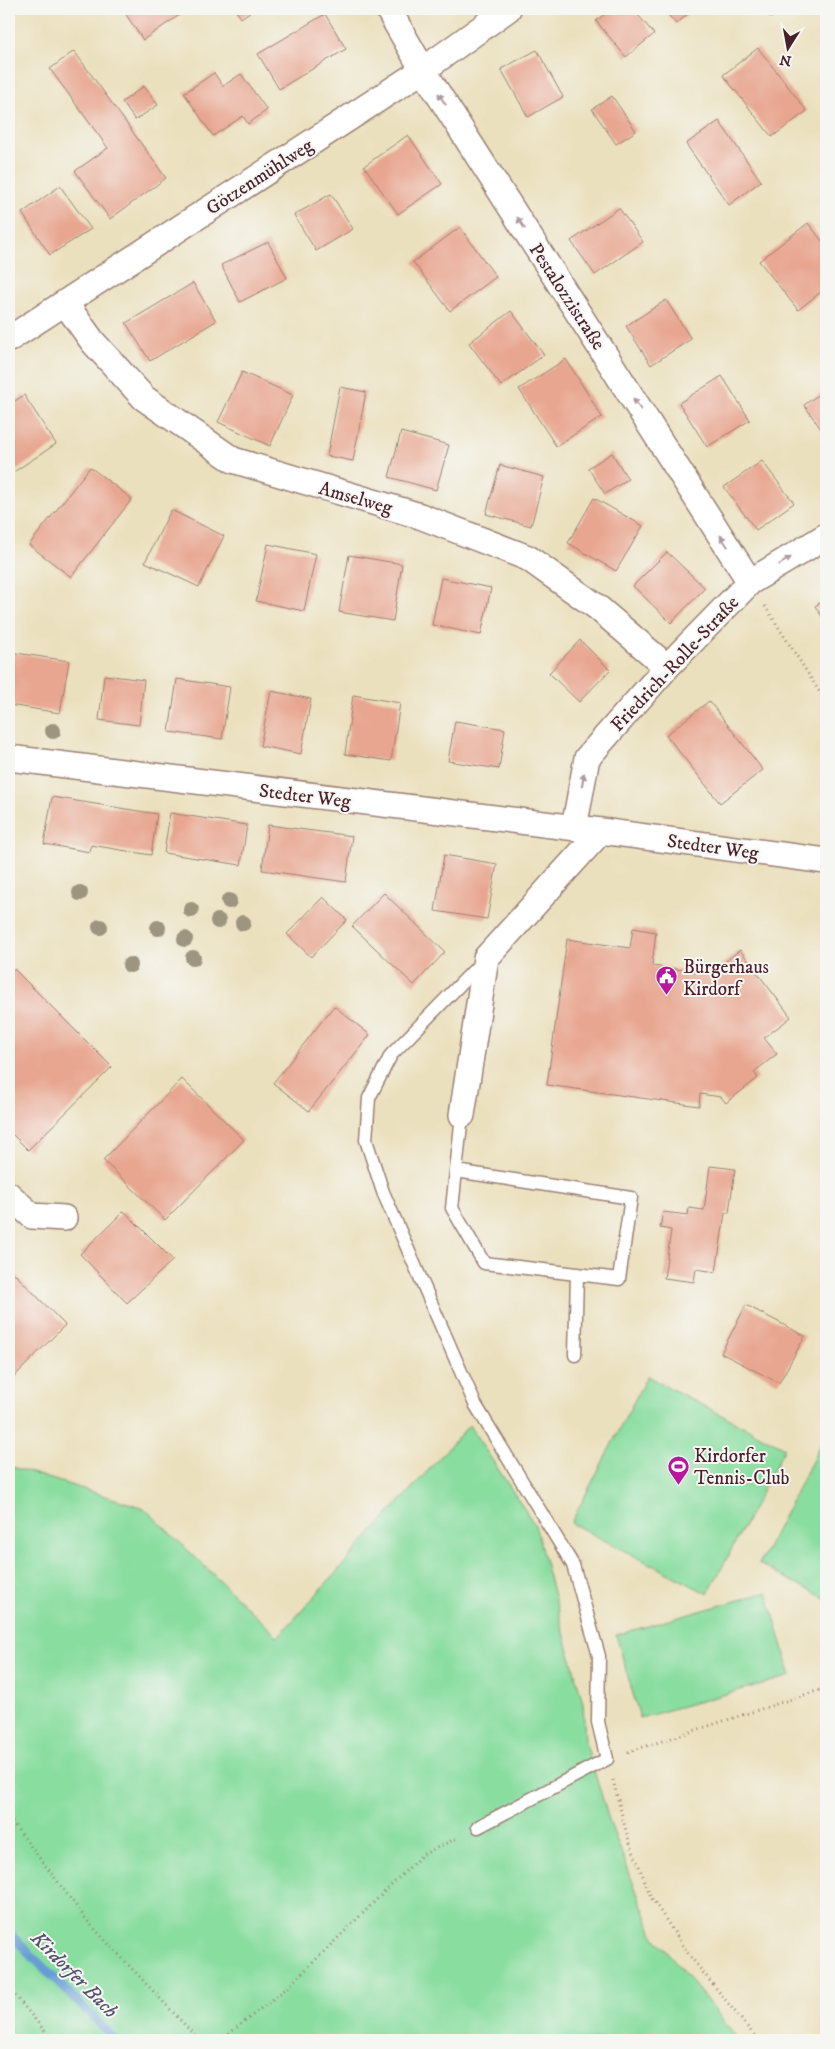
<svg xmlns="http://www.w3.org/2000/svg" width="835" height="2049" viewBox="0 0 835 2049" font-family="'IM FELL DW Pica',serif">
  <rect width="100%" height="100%" fill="#f6f6f2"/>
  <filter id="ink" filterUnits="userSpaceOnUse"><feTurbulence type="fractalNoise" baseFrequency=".02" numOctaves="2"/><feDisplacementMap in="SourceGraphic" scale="10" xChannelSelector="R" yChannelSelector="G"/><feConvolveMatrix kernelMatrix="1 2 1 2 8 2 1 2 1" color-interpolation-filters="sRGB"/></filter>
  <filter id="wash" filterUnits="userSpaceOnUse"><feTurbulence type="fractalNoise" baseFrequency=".0096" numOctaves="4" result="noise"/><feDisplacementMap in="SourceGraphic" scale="20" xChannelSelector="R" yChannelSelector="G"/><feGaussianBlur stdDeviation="1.12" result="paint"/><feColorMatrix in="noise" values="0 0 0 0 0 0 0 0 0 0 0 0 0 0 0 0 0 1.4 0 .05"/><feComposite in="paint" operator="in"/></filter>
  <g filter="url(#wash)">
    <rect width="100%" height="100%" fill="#ebe0bd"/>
    <!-- green -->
    <path fill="#88dd9f" stroke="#697e65" d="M 647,1376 L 785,1448 L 708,1594 L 571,1523 Z
      M 469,1425 L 535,1525 L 583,1703 L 585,1741 L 610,1823 L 653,1934 L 739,2040 L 9,2040 L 9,1466 L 144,1508 L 278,1637 Z
      M 826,1434 L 826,1599 L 759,1564 Z
      M 767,1592 L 791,1676 L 640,1718 L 616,1635 Z"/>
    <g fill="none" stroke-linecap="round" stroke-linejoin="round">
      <!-- stream -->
      <path stroke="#679dd4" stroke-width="9" d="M 9,1933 L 116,2040"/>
    </g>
    <g id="blocks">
      <!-- building -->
      <path fill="#e8a690" d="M 131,9 L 182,9 L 184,12 L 143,40 L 125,13 Z
        M 235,9 L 254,9 L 241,18 Z
        M 611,9 L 633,9 L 654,34 L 626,57 L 596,21 Z
        M 663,9 L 694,9 L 676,24 Z
        M 763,9 L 782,9 L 771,18 Z
        M 325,14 L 346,49 L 279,89 L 258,54 Z
        M 758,48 L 807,111 L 772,137 L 723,75 Z
        M 537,50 L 563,97 L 528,117 L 501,69 Z
        M 74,51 L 166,178 L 110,219 L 75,171 L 108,148 L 50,69 Z
        M 214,73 L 223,86 L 241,74 L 267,110 L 248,124 L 243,116 L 213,136 L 184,93 Z
        M 144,86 L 158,105 L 135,120 L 122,102 Z
        M 612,96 L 636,131 L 616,144 L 592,109 Z
        M 719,121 L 761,181 L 729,205 L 686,144 Z
        M 408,135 L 442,184 L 398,214 L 364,166 Z
        M 60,186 L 91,229 L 50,255 L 22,213 Z
        M 331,194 L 353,229 L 316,251 L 294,215 Z
        M 619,208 L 643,242 L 595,275 L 571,241 Z
        M 808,223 L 826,246 L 826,288 L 798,310 L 759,261 Z
        M 460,227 L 496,277 L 450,311 L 413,262 Z
        M 268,242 L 287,278 L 240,302 L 221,265 Z
        M 193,283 L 216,321 L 150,361 L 126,323 Z
        M 666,300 L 691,339 L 651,365 L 626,326 Z
        M 511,311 L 544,355 L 501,386 L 469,343 Z
        M 566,359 L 602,417 L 556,446 L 519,389 Z
        M 242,372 L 293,395 L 270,446 L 218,422 Z
        M 722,376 L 750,420 L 707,447 L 679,403 Z
        M 340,387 L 366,392 L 353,461 L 327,456 Z
        M 826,389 L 826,436 L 804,405 Z
        M 24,395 L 56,444 L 9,475 L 9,405 Z
        M 401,432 L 449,445 L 436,490 L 389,477 Z
        M 612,453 L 628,479 L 605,494 L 588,468 Z
        M 762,461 L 794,503 L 756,530 L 724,487 Z
        M 500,465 L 544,477 L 531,526 L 486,514 Z
        M 90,467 L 132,499 L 71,577 L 29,545 Z
        M 594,498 L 643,526 L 616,571 L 568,543 Z
        M 171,510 L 224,536 L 199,587 L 145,562 Z
        M 268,544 L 316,554 L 304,611 L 256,601 Z
        M 667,552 L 705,588 L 671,623 L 633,586 Z
        M 349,555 L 402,564 L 393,621 L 339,612 Z
        M 441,578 L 491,588 L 481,635 L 432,625 Z
        M 826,599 L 826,623 L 815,606 Z
        M 580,640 L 610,670 L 579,702 L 549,673 Z
        M 9,652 L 69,661 L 60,713 L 9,705 Z
        M 104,675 L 144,680 L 139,725 L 99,720 Z
        M 177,679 L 230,687 L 222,739 L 169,732 Z
        M 271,691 L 311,699 L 301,754 L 260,746 Z
        M 353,695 L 400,703 L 391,761 L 345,754 Z
        M 709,701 L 763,770 L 720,803 L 666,735 Z
        M 455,721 L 505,729 L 499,769 L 448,761 Z
        M 52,797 L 157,814 L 151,855 L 91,845 L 90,852 L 44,844 Z
        M 170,813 L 247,825 L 241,865 L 164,853 Z
        M 268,825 L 352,836 L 346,882 L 262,870 Z
        M 444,855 L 497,864 L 487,919 L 435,911 Z
        M 384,893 L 445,952 L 414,985 L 352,926 Z
        M 323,897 L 347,920 L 311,957 L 287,934 Z
        M 633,928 L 656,932 L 652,966 L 716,974 L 717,968 L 740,950 L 791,1017 L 764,1038 L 777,1054 L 754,1072 L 758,1078 L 726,1103 L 721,1097 L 700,1094 L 699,1106 L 547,1085 L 567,939 L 630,948 Z
        M 14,969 L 112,1067 L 28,1150 L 9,1131 L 9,974 Z
        M 334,1006 L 370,1035 L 309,1111 L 273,1083 Z
        M 182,1079 L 244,1140 L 165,1220 L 103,1160 Z
        M 710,1166 L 735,1169 L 729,1213 L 725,1213 L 716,1272 L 696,1269 L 694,1282 L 664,1278 L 671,1230 L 660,1228 L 663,1212 L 688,1215 L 689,1208 L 704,1210 Z
        M 124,1211 L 173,1260 L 127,1303 L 80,1254 Z
        M 9,1268 L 65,1325 L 9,1382 Z
        M 746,1305 L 805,1336 L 779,1383 L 721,1353 Z"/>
    </g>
  </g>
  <g filter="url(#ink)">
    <use href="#blocks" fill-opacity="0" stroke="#9a8074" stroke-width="1"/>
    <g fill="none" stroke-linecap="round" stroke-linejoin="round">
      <defs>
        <path id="lane" d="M 456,1171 L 631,1198 L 619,1279 L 484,1263 L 452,1208 L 462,1115
          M 575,1355 L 577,1274
          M 478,1827 L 607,1759 L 598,1722 L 599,1656 L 573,1565 L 475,1404 L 383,1192 L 366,1140 L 369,1098 L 391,1055 L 483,961"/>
        <path id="street" d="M 388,9 L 423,70 L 750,582
          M 65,303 L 93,342 L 144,398 L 233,460 L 420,516 L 528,558 L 597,607 L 667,667
          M 9,339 L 423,70 L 508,9
          M 9,758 L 601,831 L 826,861
          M 574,828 L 587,758 L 667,667 L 750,582 L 826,536
          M 462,1115 L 486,958 L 601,831
          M 9,1195 L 32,1216 L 64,1218"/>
      </defs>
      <!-- lane casing -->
      <use href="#lane" stroke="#9a8074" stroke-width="15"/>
      <!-- street casing -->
      <use href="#street" stroke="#9a8074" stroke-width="28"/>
      <!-- path -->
      <path stroke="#9a8074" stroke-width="3" stroke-dasharray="1 4" stroke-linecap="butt" d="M 765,606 L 826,702
        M 628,1752 L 826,1688
        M 613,1780 L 627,1835 L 651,1897 L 689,1955 L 758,2040
        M 9,1818 L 89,1923 L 199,2040
        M 9,1988 L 52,2040
        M 221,2040 L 287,1988 L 422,1855 L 459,1837"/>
      <!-- lane -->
      <use href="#lane" stroke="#fff" stroke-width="12"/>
      <!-- street -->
      <use href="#street" stroke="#fff" stroke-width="25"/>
    </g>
    <!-- trees -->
    <g fill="#9d9580">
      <circle cx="53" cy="731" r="8"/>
      <circle cx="80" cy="893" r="8"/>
      <circle cx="229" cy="901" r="8"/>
      <circle cx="191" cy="910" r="8"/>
      <circle cx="218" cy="921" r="8"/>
      <circle cx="243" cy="923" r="8"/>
      <circle cx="100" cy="927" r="8"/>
      <circle cx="158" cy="928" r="8"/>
      <circle cx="185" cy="939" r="8"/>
      <circle cx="193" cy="958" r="8"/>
      <circle cx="130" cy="965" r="8"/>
    </g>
    <!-- one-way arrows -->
    <defs><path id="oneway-solid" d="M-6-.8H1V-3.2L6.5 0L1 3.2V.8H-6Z" transform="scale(1.25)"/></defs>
    <g fill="#ae9aa0">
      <use href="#oneway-solid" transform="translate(442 99) rotate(-123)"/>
      <use href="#oneway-solid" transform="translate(521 223) rotate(-123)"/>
      <use href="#oneway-solid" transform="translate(637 404) rotate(-123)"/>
      <use href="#oneway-solid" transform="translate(724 541) rotate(-123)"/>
      <use href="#oneway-solid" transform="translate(785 561) rotate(-32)"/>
      <use href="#oneway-solid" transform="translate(583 780) rotate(-80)"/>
    </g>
  </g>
  <!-- icons -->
  <defs>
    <symbol id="civic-pin" viewBox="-11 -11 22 30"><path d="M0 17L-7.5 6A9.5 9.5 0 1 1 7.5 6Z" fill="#b5179e" stroke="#f6f6f2"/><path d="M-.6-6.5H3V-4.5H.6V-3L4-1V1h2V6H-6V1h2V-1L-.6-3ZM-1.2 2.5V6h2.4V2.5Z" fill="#fff"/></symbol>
    <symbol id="stadium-pin" viewBox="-11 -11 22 30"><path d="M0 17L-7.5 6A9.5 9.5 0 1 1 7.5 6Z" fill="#b5179e" stroke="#f6f6f2"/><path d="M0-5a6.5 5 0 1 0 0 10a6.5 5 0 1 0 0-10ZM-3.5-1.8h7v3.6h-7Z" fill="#fff"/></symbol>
  </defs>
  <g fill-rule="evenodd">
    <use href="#civic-pin" x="654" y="964" width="25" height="34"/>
    <use href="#stadium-pin" x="666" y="1454" width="25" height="34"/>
  </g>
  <g text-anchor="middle" stroke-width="4" stroke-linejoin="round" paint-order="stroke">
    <!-- street labels -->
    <g font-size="19" fill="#4a1f2b" stroke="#f6f6f2">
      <text transform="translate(259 176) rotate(-33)" y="7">Götzenmühlweg</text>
      <text transform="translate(568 296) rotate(57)" y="7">Pestalozzistraße</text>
      <text transform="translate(356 497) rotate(16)" y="7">Amselweg</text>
      <text transform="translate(674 663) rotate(-47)" y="7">Friedrich-Rolle-Straße</text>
      <text transform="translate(305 795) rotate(7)" y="7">Stedter Weg</text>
      <text transform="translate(713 846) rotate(8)" y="7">Stedter Weg</text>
    </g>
    <!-- poi labels -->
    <g font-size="19" fill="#4a1f2b" stroke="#f6f6f2" text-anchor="start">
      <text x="683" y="973">Bürgerhaus<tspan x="683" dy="22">Kirdorf</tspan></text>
      <text x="694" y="1462">Kirdorfer<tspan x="694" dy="22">Tennis-Club</tspan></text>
    </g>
    <!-- water labels -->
    <g font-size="20" font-style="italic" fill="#56516f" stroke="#f6f6f2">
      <text transform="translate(75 1974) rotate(45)" y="7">Kirdorfer Bach</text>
    </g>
  </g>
  <!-- margin -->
  <rect width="835" height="2049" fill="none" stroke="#f6f6f2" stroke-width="30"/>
  <!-- north arrow -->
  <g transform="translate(788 48) rotate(191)" stroke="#f6f6f2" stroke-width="4" paint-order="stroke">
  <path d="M0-4L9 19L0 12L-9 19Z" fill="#4a1f2b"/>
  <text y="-8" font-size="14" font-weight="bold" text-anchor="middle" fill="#4a1f2b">N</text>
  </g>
</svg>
